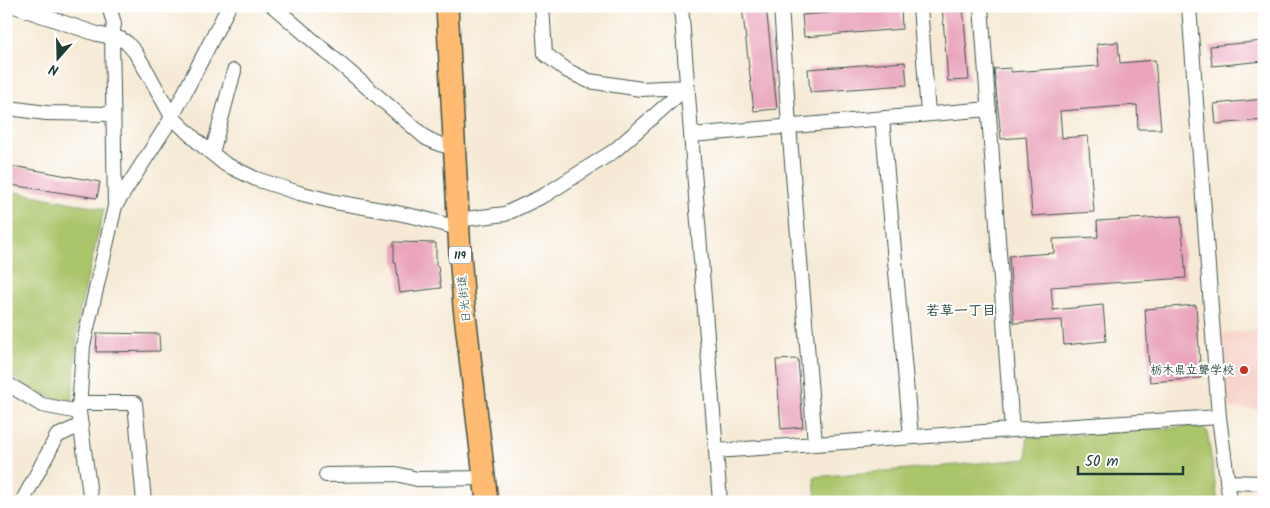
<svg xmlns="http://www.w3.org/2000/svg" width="1270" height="508" viewBox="0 0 1270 508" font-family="Kalam,'Klee One',sans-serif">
  <rect width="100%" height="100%" fill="#fff"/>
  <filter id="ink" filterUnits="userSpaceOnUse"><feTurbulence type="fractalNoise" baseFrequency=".02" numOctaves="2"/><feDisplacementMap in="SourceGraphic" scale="10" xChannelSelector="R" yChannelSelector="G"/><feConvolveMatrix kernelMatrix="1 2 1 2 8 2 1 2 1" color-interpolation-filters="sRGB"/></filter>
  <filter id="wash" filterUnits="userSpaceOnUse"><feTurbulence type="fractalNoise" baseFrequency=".0096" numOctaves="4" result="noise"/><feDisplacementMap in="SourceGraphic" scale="20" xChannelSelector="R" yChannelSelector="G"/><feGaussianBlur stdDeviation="1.12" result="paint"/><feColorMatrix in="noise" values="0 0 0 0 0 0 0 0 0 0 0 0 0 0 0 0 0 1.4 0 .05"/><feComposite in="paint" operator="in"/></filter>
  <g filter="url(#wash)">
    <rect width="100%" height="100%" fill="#f6ead6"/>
    <!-- built -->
    <path fill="#f7d1c7" d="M 1264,330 L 1264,410 L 1229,408 L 1221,333 Z"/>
    <!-- green -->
    <path fill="#abc56b" stroke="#658150" d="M 6,190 L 104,209 L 79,314 L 72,403 L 38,393 L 6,373 Z
      M 1198,426 L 1207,431 L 1218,502 L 816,502 L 814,477 L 1027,459 L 1027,438 Z"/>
    <g id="blocks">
      <!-- building -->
      <path fill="#eaa5bc" d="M 742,6 L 766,6 L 777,109 L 754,111 Z
        M 942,6 L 963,6 L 969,80 L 948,81 Z
        M 901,7 L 902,29 L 804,37 L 802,15 Z
        M 1264,41 L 1264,61 L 1212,66 L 1210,46 Z
        M 1118,42 L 1120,63 L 1155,60 L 1161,129 L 1138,129 L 1137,105 L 1060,111 L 1062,138 L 1088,136 L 1094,212 L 1032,216 L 1026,137 L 1001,139 L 994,69 L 1011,68 L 1011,72 L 1099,66 L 1097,44 Z
        M 905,62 L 907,85 L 810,92 L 808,69 Z
        M 1264,99 L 1264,120 L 1216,124 L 1214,104 Z
        M 13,166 L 100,182 L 97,198 L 10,185 Z
        M 1181,216 L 1186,278 L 1051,287 L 1053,310 L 1103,305 L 1106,341 L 1064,345 L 1062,320 L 1014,323 L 1009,256 L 1054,253 L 1053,239 L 1098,237 L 1097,221 Z
        M 394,242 L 436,243 L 436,266 L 438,266 L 441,288 L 400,293 L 396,263 L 394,263 Z
        M 1196,305 L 1201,378 L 1150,382 L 1145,309 Z
        M 97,333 L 159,334 L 160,351 L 96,352 Z
        M 798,359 L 803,427 L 781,429 L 776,360 Z"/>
    </g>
  </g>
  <g filter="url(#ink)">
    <use href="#blocks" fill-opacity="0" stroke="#3f574c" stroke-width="1"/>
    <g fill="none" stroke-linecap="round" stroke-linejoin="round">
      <defs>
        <path id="minor" d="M 14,6 L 97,34 L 121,39 L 127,43 L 135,52 L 149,75 L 172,117 L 198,142 L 225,164 L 256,179 L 299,193 L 335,202 L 388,211 L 421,218 L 458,228
          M 273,6 L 426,138 L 439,144 L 454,148
          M 542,6 L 545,54 L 568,71 L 589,81 L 641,89 L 687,87
          M 681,6 L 720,502
          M 781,6 L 789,126 L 815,443
          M 920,6 L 928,114
          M 981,6 L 1012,430
          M 1189,6 L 1219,417 L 1230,502
          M 16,109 L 46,113 L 113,114
          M 882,118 L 911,437
          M 691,135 L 989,109
          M 212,153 L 234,71
          M 115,206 L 171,119 L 229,6
          M 457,220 L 505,214 L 545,195 L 614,151 L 687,87
          M 6,383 L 42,405 L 79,412
          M 79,403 L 135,403 L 144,502
          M 716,451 L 1012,430 L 1219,417
          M 326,475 L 396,474 L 417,479 L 485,478
          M 1227,482 L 1264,483
          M 22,502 L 57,436 L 81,425
          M 91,502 L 79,412 L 83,346 L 115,206 L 112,36 L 114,24 L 109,6"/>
        <path id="highway" d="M 447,6 L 460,253 L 464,306 L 487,502"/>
      </defs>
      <!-- minor casing -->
      <use href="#minor" stroke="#3f574c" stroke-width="16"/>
      <!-- highway casing -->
      <use href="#highway" stroke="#3f574c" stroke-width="24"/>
      <!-- minor -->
      <use href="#minor" stroke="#fff" stroke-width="14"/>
      <!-- highway -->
      <use href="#highway" stroke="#febb71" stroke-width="21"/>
    </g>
  </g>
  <!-- markers -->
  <circle fill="#c8321e" stroke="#fff" stroke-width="2" cx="1244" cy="370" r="5"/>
  <g text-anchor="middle" stroke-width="4" stroke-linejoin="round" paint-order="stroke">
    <!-- shield labels -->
    <rect fill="#fff" stroke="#627771" stroke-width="1" x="449" y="246.5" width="22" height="17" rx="4"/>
    <g font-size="11" font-weight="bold" fill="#1f3d34">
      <text x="460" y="259">119</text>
    </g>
    <!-- street labels -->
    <g font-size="12" fill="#1f3d34" stroke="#fff">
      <text transform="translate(464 299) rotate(-96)" y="4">日光街道</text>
    </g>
    <!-- poi labels -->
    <g font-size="12" font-weight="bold" fill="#1f3d34" stroke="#fff" text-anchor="end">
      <text x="1234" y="374">栃木県立聾学校</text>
    </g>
    <!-- neighbourhood labels -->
    <g font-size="14" font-weight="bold" fill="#1f3d34" stroke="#fff">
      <text x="961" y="315">若草一丁目</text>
    </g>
  </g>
  <!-- margin -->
  <rect width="1270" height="508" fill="none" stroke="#fff" stroke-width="25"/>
  <!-- north arrow -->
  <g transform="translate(58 58) rotate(200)" stroke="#ffffff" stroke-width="4" paint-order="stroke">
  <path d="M0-4L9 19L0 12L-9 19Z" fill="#1f3d34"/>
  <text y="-8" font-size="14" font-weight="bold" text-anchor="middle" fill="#1f3d34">N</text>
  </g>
  <!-- scale -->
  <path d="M1078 466v8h105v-8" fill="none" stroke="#1f3d34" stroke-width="2.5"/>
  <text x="1085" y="466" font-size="15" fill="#1f3d34" stroke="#ffffff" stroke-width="4" paint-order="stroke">50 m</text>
</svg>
